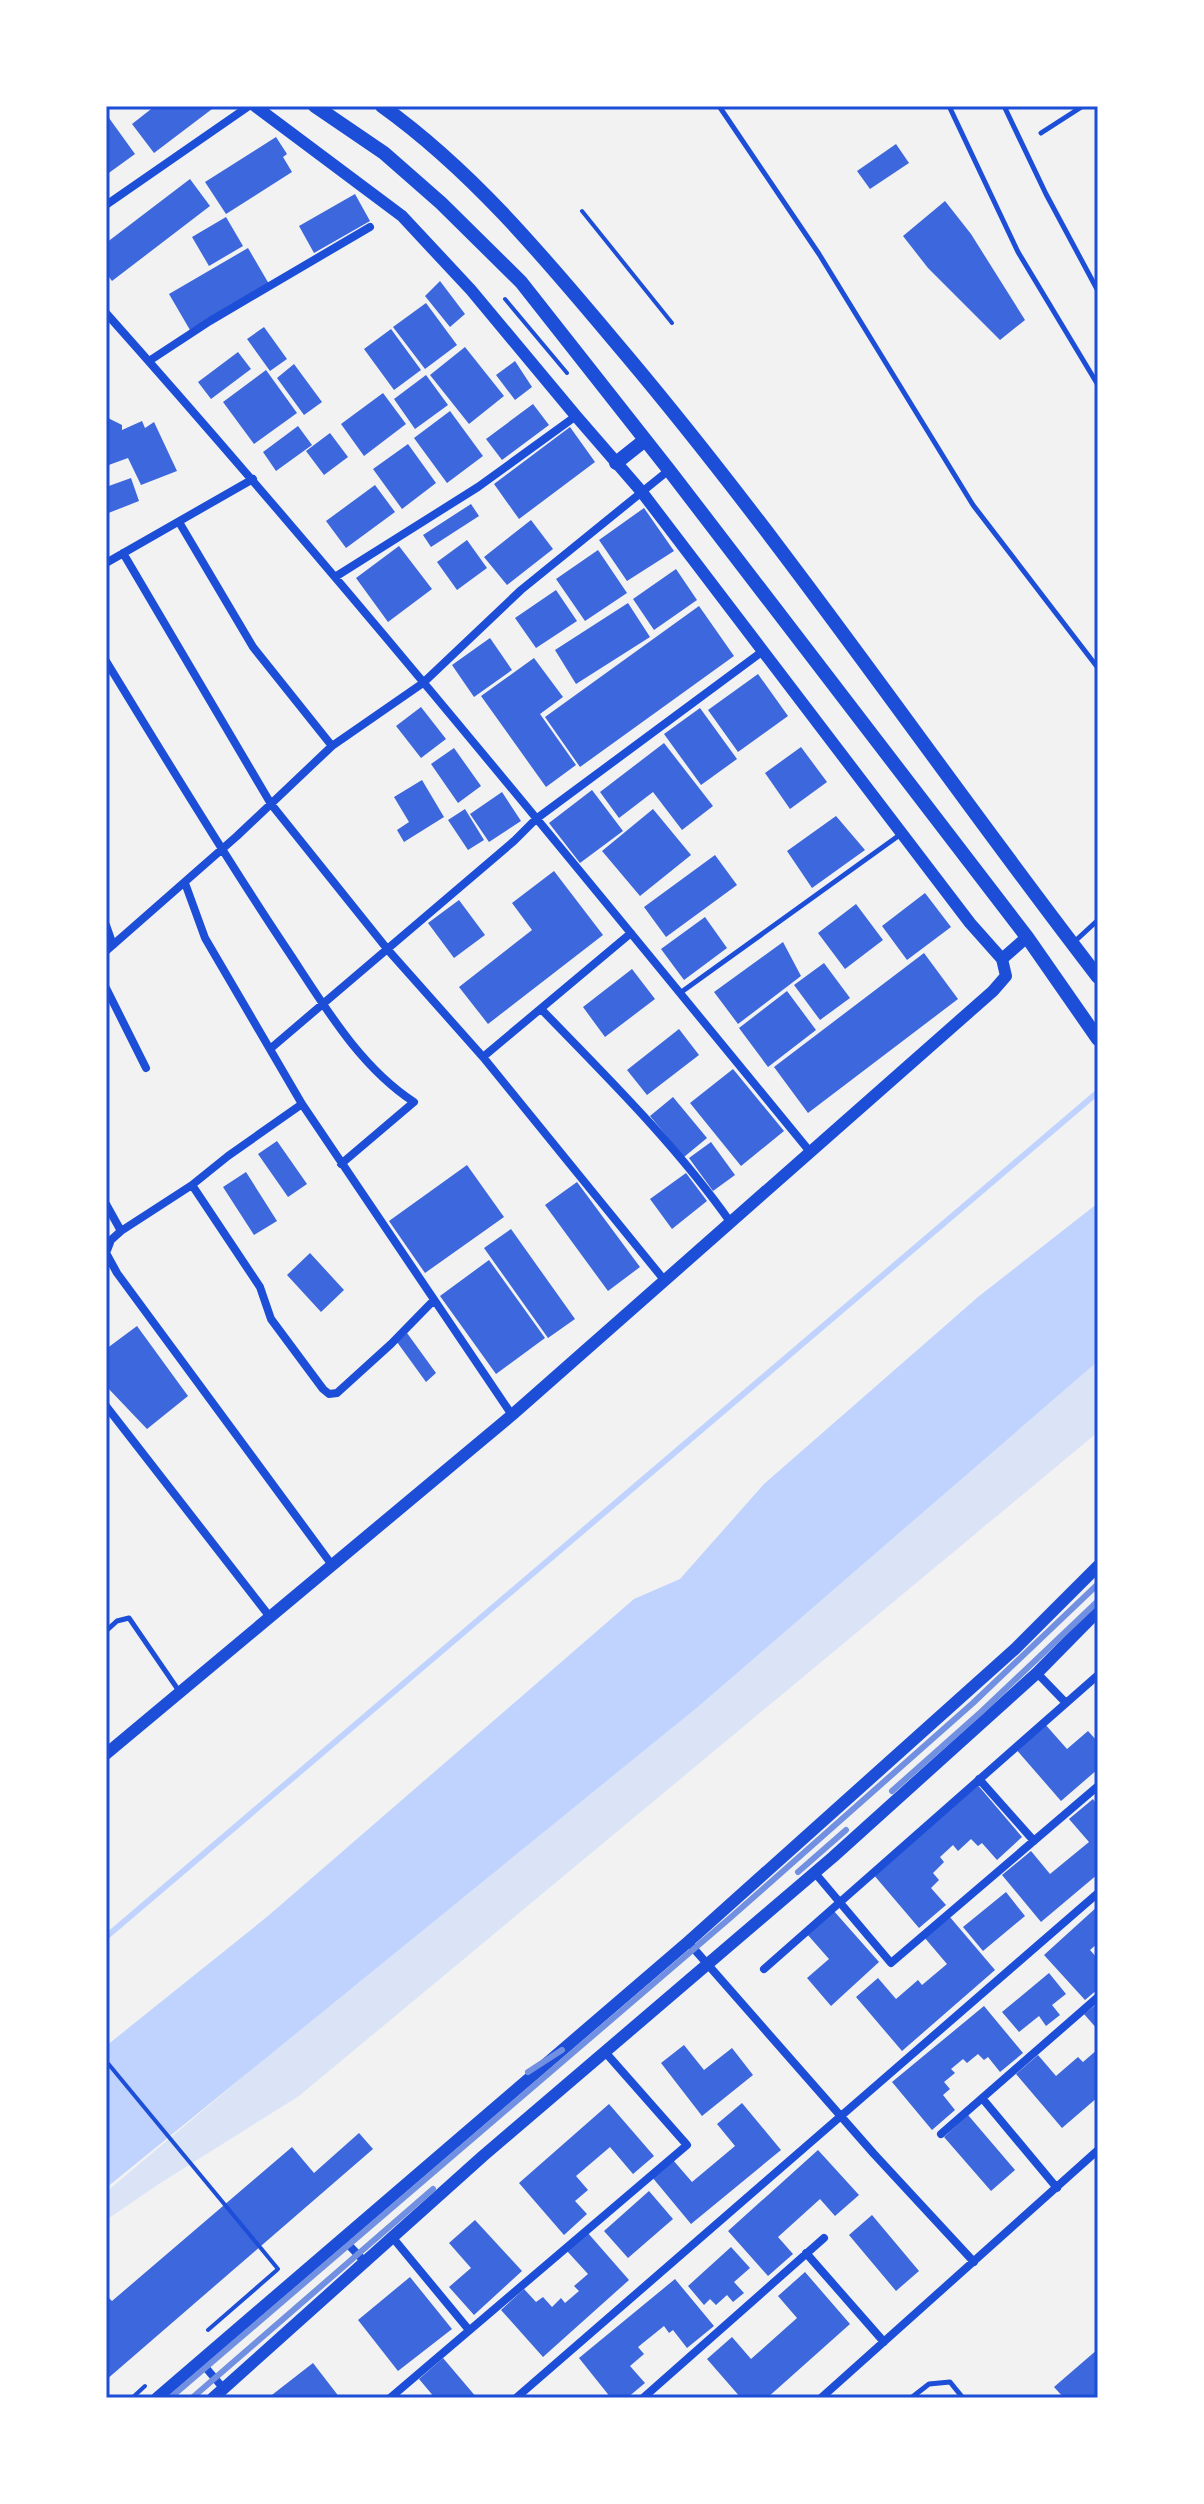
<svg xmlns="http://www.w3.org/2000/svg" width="1204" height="2504" viewBox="0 0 1204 2504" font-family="'Varela Round',sans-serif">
  <rect width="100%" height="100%" fill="#f2f2f2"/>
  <!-- green -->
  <path fill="#dbe4f7" d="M 1098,1357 L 1098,1432 L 299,2096 L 162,2182 L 106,2220 L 106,2192 Z"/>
  <!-- water -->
  <path fill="#bfd3fe" d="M 1098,1203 L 1098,1361 L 700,1705 L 106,2188 L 106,2046 L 268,1916 L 634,1599 L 680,1579 L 764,1484 L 978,1297 Z"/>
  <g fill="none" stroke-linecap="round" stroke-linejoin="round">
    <!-- stream -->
    <path stroke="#bfd3fe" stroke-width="6" d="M 106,1937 L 1098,1092"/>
  </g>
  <!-- building -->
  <path fill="#3d67dc" d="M 155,106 L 216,106 L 154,153 L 132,124 Z
    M 109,118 L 135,154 L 106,175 L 106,120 Z
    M 276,137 L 287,154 L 283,157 L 292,172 L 226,214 L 205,182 Z
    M 896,144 L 909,163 L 870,189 L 857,171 Z
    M 190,179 L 210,206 L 112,281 L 106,273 L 106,243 Z
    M 355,194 L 370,221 L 314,253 L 299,226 Z
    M 945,201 L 971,234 L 1025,320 L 1000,340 L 928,268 L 903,236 Z
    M 226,217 L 243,246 L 209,266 L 192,237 Z
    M 248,248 L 269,284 L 190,330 L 169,294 Z
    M 440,281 L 465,314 L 450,327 L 425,296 Z
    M 426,303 L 457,345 L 425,369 L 393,327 Z
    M 264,327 L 287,359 L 270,371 L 247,339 Z
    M 391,329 L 421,370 L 394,390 L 364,349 Z
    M 465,347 L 504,396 L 469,424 L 430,375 Z
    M 238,352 L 251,369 L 211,399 L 198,382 Z
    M 515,361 L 532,387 L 515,400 L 496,375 Z
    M 294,364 L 322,402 L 304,415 L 277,378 Z
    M 266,370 L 297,413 L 254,444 L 223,402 Z
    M 426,375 L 448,405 L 415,429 L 394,399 Z
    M 383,393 L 406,424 L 364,456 L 341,424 Z
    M 533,404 L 549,425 L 502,460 L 486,439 Z
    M 450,411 L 483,456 L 447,483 L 414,438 Z
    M 106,417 L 122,425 L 122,430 L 142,421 L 145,428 L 154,422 L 177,471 L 141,485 L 128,458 L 106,466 Z
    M 298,426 L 312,445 L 276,471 L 263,452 Z
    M 570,427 L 595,462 L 519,519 L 494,484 Z
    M 330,433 L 348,457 L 324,475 L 306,451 Z
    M 408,444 L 436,483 L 402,509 L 373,469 Z
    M 131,478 L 139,501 L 106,514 L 106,487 Z
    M 375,485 L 395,512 L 346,548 L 326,521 Z
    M 471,504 L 479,516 L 431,547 L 423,535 Z
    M 644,508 L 674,551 L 627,581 L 599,540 Z
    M 531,520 L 553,549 L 507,585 L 484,557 Z
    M 467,540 L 487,568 L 457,590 L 437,562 Z
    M 399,546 L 432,589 L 388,622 L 356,578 Z
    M 598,550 L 627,593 L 585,621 L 556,579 Z
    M 676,569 L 697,600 L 654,630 L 633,599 Z
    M 556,590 L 577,621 L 536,648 L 515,618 Z
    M 628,603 L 650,637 L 576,684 L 555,650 Z
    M 699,606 L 734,656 L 580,767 L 545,717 Z
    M 490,638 L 512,670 L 474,697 L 452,665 Z
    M 534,658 L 563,697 L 540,714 L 576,765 L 546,787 L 481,696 Z
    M 758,674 L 788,716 L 738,752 L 708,710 Z
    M 421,707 L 446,739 L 421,758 L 396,726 Z
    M 700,708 L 737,759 L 701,785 L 664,734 Z
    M 664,743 L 713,806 L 682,830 L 653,792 L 619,818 L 600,792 Z
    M 801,747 L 827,782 L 790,809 L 765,773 Z
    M 454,748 L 481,786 L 458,803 L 431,764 Z
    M 422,780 L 444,817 L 404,842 L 397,830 L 409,822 L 394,797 Z
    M 592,790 L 623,831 L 580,863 L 549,823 Z
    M 502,792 L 521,821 L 489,842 L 470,814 Z
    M 465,809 L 484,840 L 468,850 L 448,820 Z
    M 653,809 L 691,855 L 640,896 L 602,851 Z
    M 836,816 L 865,850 L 812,888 L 787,851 Z
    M 715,855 L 737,885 L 666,937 L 644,907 Z
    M 554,871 L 603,935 L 488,1024 L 459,987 L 532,930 L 512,903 Z
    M 925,893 L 951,927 L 907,960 L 882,926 Z
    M 459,900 L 485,935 L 454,958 L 428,923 Z
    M 856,904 L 883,940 L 845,969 L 818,933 Z
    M 705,917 L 727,948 L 684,980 L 661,949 Z
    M 783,942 L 801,976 L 738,1024 L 714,992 Z
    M 924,953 L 958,999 L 808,1113 L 774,1067 Z
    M 824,963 L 850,998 L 820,1020 L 794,985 Z
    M 632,969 L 655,999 L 605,1037 L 583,1007 Z
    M 787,991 L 816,1030 L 768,1067 L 739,1028 Z
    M 679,1029 L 699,1055 L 647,1095 L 627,1070 Z
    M 733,1069 L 784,1131 L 741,1166 L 690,1103 Z
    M 673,1097 L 707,1138 L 684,1157 L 650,1116 Z
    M 277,1141 L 307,1184 L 288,1197 L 258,1154 Z
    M 711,1142 L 735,1175 L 713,1191 L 689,1158 Z
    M 467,1165 L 504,1217 L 425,1273 L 389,1221 Z
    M 246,1172 L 277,1221 L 254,1235 L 223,1187 Z
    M 686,1173 L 707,1201 L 672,1229 L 650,1199 Z
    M 577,1182 L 640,1267 L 608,1291 L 545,1205 Z
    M 511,1229 L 575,1319 L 548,1338 L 484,1248 Z
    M 310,1253 L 344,1290 L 321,1312 L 287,1275 Z
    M 489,1260 L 545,1338 L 496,1374 L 440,1296 Z
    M 137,1326 L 188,1396 L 147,1429 L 106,1386 L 106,1349 Z
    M 407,1333 L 436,1373 L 426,1382 L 397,1342 Z
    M 1044,1723 L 1067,1749 L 1088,1731 L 1098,1742 L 1098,1769 L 1061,1801 L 1015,1748 Z
    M 976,1783 L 1022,1837 L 997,1860 L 982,1843 L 978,1846 L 971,1839 L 958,1851 L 953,1845 L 940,1857 L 944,1862 L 933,1873 L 939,1880 L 931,1888 L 946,1905 L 919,1928 L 873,1874 Z
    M 1093,1799 L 1098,1806 L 1098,1874 L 1041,1922 L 1002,1875 L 1031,1851 L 1050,1874 L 1089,1842 L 1069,1819 Z
    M 1006,1892 L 1025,1916 L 983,1951 L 963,1927 Z
    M 1098,1906 L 1098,1943 L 1090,1950 L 1098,1959 L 1096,1965 L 1098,1968 L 1098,1989 L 1085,2000 L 1044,1955 Z
    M 833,1910 L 879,1962 L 831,2006 L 807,1978 L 829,1959 L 807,1934 Z
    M 949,1916 L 995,1970 L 902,2051 L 856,1997 L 878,1978 L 896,1999 L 918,1980 L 922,1985 L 947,1964 L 924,1937 Z
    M 1049,1973 L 1066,1994 L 1052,2005 L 1060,2015 L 1046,2026 L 1039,2016 L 1019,2032 L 1002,2012 Z
    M 1098,2003 L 1098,2030 L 1084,2014 Z
    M 984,2006 L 1023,2053 L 1000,2072 L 988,2057 L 984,2060 L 978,2054 L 967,2063 L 963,2059 L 951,2069 L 955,2073 L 944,2082 L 950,2089 L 943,2095 L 955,2110 L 932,2130 L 892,2082 Z
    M 684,2045 L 704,2070 L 732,2048 L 753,2075 L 702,2116 L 661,2063 Z
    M 1098,2049 L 1098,2097 L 1062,2128 L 1016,2074 L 1038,2055 L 1056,2076 L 1078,2057 L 1083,2062 Z
    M 742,2103 L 781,2150 L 691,2224 L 652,2177 L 673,2160 L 692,2182 L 735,2146 L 717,2124 Z
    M 609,2104 L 654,2156 L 633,2174 L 610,2147 L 576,2176 L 588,2190 L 575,2201 L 587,2214 L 564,2235 L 519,2183 Z
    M 968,2115 L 1015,2170 L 991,2191 L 944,2137 Z
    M 359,2133 L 373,2149 L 106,2380 L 106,2295 L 112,2301 L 292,2147 L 314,2173 Z
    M 818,2150 L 859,2195 L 835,2216 L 820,2199 L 778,2237 L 793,2254 L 768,2276 L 728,2231 Z
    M 649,2191 L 673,2219 L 628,2258 L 604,2231 Z
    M 872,2215 L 919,2271 L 896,2291 L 849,2235 Z
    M 475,2220 L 522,2271 L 474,2315 L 449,2287 L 471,2268 L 449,2243 Z
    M 587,2232 L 629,2280 L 543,2357 L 501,2310 L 524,2289 L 536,2302 L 543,2297 L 552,2307 L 561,2298 L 565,2303 L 579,2291 L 574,2286 L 588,2274 L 567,2251 Z
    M 731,2247 L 750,2268 L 734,2282 L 744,2293 L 733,2302 L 727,2295 L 716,2305 L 710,2299 L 704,2305 L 688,2286 Z
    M 805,2272 L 850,2324 L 767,2398 L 741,2398 L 707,2359 L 732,2337 L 751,2359 L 797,2318 L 778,2296 Z
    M 410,2277 L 452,2329 L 398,2371 L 358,2320 Z
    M 675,2279 L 714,2326 L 687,2348 L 673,2330 L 669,2333 L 664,2326 L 638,2347 L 644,2354 L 630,2366 L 645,2383 L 627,2398 L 611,2398 L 579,2358 Z
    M 1098,2349 L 1098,2398 L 1064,2398 L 1054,2387 Z
    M 443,2358 L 477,2398 L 435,2398 L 419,2379 Z
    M 313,2363 L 340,2398 L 268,2398 Z"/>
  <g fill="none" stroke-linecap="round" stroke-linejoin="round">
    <!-- path -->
    <path stroke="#1d4ed8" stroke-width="4" d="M 582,211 L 672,323
      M 505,299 L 567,373
      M 106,2061 L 278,2269
      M 208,2330 L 277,2270
      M 132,2398 L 145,2386"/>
    <!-- service -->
    <path stroke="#1d4ed8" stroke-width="5" d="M 719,106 L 819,254 L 973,505 L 1098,668
      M 949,106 L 1018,252 L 1098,385
      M 1004,106 L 1046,194 L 1098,291
      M 1041,133 L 1083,106
      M 1073,943 L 1098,920
      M 680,993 L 901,834
      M 106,1631 L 117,1621 L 129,1618 L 179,1691
      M 911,2398 L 929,2384 L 950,2382 L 963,2398"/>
    <!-- minor -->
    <path stroke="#1d4ed8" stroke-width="8" d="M 106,205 L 249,106
      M 106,313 C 349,586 579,870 811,1153
      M 149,361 L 210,321 L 370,227
      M 179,522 L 253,647 L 332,746
      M 123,553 L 271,804 L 388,950 L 483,1057 L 665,1281
      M 106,563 L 253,479
      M 335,577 L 478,487 L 576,416
      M 106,661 C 164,756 222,852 284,945 C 321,1000 357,1065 414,1102 L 341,1164
      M 185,883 L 205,938 L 302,1104 L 512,1415
      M 106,925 L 113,945
      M 106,951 L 237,836 L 332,746 L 423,683 L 521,590 L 669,470
      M 106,988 L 146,1068
      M 542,1010 C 608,1078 676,1145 731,1223
      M 270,1049 L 514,841 L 536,819 L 763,651
      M 483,1057 L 631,933
      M 302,1104 L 228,1156 L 192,1185 L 121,1231 L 111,1240 L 106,1253 L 117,1273 L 332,1565
      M 192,1185 L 260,1287 L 271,1319 L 323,1389 L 329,1394 L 337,1393 L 391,1344 L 434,1300
      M 106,1204 L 121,1231
      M 106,1406 L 270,1617
      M 1037,1673 L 1066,1703
      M 979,1779 L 1034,1841
      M 815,1873 L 891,1963 L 1098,1786
      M 688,1942 L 874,2154 L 974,2262
      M 764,1969 L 1098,1675
      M 982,2098 L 1057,2188
      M 941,2134 L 1098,1997
      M 342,2238 L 366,2263
      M 393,2238 L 469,2330
      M 806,2253 L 884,2342
      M 200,2361 L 224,2389
      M 390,2398 L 687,2145 L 605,2052
      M 516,2398 L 1098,1893
      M 643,2398 L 824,2238
      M 821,2398 L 1098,2150"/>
    <!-- tertiary -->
    <path stroke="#1d4ed8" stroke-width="12" d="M 1002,959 L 1027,937
      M 106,1754 L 512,1415 L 993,991 L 1006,976 L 1002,959 L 970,923 L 641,491 L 576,416 L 471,290 L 402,216 L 255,106
      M 157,2398 L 688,1942 L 1015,1649 L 1098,1566
      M 213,2398 L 483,2156 L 833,1857 L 1037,1673 L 1098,1611"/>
    <!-- secondary -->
    <path stroke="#1d4ed8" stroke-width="14" d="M 315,106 L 384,153 L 441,203 L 521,282 L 669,470 L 1027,937 L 1098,1039
      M 382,106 C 477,174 552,267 627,356 C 794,555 939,771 1098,977
      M 616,463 L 645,440"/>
    <!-- rail -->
    <path stroke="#7290e2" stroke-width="6" d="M 892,1791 L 981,1712 L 1098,1601
      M 798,1872 L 846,1830
      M 528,2072 L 562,2050
      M 170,2398 L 730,1918 L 973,1703 L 1098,1584
      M 192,2398 L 433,2189"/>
  </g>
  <!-- border -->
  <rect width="1204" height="2504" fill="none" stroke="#ffffff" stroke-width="216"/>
  <rect x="108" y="108" width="988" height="2288" fill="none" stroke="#1d4ed8" stroke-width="3"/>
</svg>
